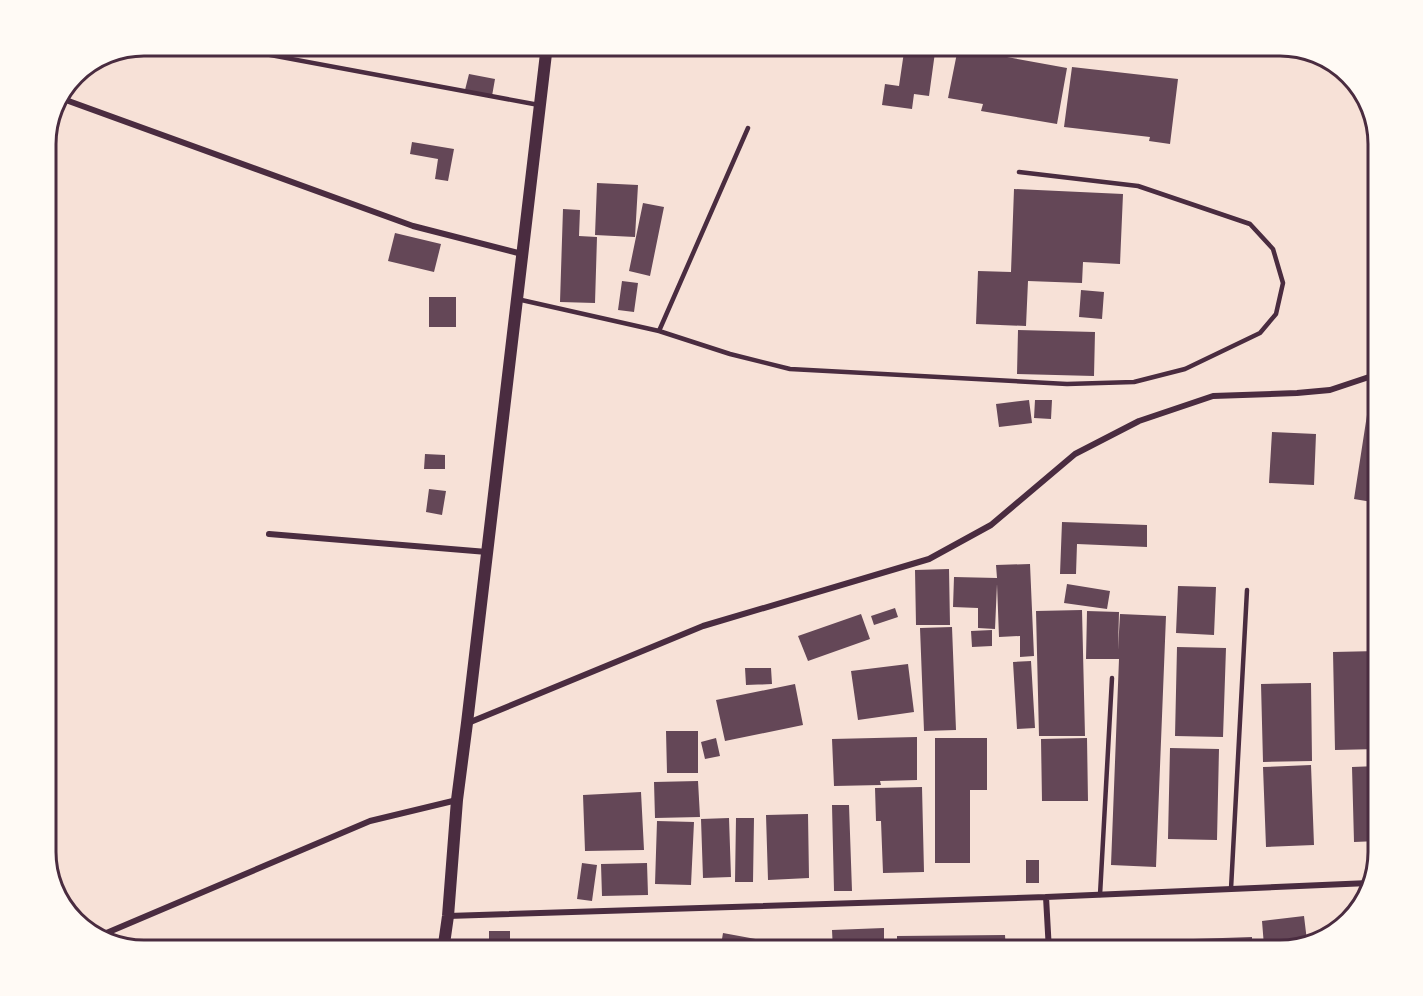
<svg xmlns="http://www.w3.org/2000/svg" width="1423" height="996" viewBox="0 0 1423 996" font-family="'IBM Plex Sans',sans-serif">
  <rect width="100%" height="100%" fill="#f7e1d7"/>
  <!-- building -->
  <path fill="#644757" d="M 905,45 L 936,45 L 929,96 L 914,94 L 912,109 L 882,105 L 885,84 L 899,86 Z
    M 958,48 L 1067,68 L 1057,124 L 981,111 L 983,104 L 948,98 Z
    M 1072,67 L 1178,79 L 1170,144 L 1149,141 L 1150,137 L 1064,127 Z
    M 469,74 L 495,79 L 492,96 L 465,90 Z
    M 412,142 L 454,149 L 448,181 L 435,179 L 438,159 L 410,154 Z
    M 597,183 L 638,185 L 635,237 L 595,235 Z
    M 1014,189 L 1123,194 L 1120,264 L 1083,262 L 1082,283 L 1028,281 L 1026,326 L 976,324 L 978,271 L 1011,272 Z
    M 643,203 L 664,207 L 650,276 L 629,271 Z
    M 563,209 L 580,210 L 579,236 L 597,237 L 595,303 L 560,302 Z
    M 395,233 L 441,244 L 434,272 L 388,261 Z
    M 622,281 L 638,283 L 634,312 L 618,310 Z
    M 1081,290 L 1104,292 L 1102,319 L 1079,317 Z
    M 429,297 L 456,297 L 456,327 L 429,327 Z
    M 1018,330 L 1095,332 L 1094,376 L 1017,374 Z
    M 1029,400 L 1032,423 L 999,427 L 996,404 Z
    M 1035,400 L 1052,400 L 1051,419 L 1034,418 Z
    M 1369,402 L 1378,403 L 1378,503 L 1354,499 Z
    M 1272,432 L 1316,434 L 1314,485 L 1269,483 Z
    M 425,454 L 445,455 L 445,469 L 424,469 Z
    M 429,489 L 446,491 L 442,515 L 426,512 Z
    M 1062,522 L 1147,525 L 1147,547 L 1077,544 L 1076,574 L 1060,574 Z
    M 1030,564 L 1034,656 L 1020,657 L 1020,636 L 999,637 L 997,584 L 995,629 L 978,628 L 978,608 L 953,607 L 954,577 L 997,578 L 996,565 Z
    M 949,569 L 950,625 L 916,625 L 915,570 Z
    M 1067,584 L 1110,591 L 1107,609 L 1064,603 Z
    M 1178,586 L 1216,587 L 1214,635 L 1176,633 Z
    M 895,608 L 898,617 L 874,625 L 871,616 Z
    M 1082,610 L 1085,736 L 1039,736 L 1036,611 Z
    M 1087,611 L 1119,612 L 1118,650 L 1120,614 L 1166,616 L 1156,867 L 1111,865 L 1119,659 L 1086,659 Z
    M 861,614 L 870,639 L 808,661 L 798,636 Z
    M 952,627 L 956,730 L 924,731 L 920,628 Z
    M 992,630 L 992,646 L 972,647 L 971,631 Z
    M 1177,647 L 1226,648 L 1223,737 L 1175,736 Z
    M 1378,651 L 1378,749 L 1335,750 L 1333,652 Z
    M 1031,661 L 1035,728 L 1017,729 L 1013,662 Z
    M 908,664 L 914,712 L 858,720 L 851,671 Z
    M 745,668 L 771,668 L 772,684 L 746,685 Z
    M 1311,683 L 1312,761 L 1263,762 L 1261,684 Z
    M 795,684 L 803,725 L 725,741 L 716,700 Z
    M 666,731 L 698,731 L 698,773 L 667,773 Z
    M 917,737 L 917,780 L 880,781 L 881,785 L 834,786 L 832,739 Z
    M 716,738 L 720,756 L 705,759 L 701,742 Z
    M 935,738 L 987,738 L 987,790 L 970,790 L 970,863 L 935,863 Z
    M 1087,738 L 1088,801 L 1042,801 L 1041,739 Z
    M 1170,748 L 1219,749 L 1217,840 L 1168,839 Z
    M 1311,765 L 1314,845 L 1266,847 L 1263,767 Z
    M 1378,766 L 1378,841 L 1354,842 L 1352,767 Z
    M 698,781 L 700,817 L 655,818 L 654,782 Z
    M 922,787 L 924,872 L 883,873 L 881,821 L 876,821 L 875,788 Z
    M 641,792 L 644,850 L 585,851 L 583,795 Z
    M 832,805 L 849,805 L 852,891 L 834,891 Z
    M 808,814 L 809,878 L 768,880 L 766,815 Z
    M 729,818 L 731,877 L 703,878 L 701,819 Z
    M 736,818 L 754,818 L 753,882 L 735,882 Z
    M 657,821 L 694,822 L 691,885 L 655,884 Z
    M 1026,860 L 1039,860 L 1039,883 L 1026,883 Z
    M 582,863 L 597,865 L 592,901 L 577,899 Z
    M 647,863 L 648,895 L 602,896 L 601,864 Z
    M 1304,916 L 1307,941 L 1264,946 L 1262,921 Z
    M 884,928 L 884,951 L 833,951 L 832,930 Z
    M 489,931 L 510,931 L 510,951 L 489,951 Z
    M 723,933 L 761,940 L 759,951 L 720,951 Z
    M 1005,935 L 1006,951 L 897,951 L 897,936 Z
    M 1252,937 L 1252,951 L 1165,951 L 1164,940 Z
    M 1074,942 L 1122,943 L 1122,951 L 1074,951 Z
    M 616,943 L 616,951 L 575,951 L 575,944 Z
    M 1270,946 L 1296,946 L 1296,947 L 1279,951 L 1270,951 Z
    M 558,947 L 558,951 L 518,951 L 518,948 Z"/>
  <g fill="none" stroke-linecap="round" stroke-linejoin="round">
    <!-- service -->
    <path stroke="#4a2c40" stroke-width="4.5" d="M 232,48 L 539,105
      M 517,299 L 659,331 L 730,354 L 790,369 L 1067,384 L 1134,382 L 1185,369 L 1260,333 L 1276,314 L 1283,283 L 1273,249 L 1250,224 L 1138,186 L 1019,172
      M 659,331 L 748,128
      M 1231,889 L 1247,590
      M 1100,895 L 1112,678"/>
    <!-- minor -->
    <path stroke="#4a2c40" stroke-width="6" d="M 63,99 L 413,226 L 522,254
      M 269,534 L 487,552
      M 468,723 L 703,626 L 929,559 L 991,525 L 1075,454 L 1139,421 L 1213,396 L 1297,393 L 1330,390 L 1378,374
      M 1046,897 L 1049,951
      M 448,916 L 1046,897 L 1369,883
      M 97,937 L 370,821 L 457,800"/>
    <!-- secondary -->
    <path stroke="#4a2c40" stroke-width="12" d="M 443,951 L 448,916 L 457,800 L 467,723 L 547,45"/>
  </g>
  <!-- crop -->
  <path d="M0 0H1423V996H0ZM144 56H1280A88 88 0 0 1 1368 144V852A88 88 0 0 1 1280 940H144A88 88 0 0 1 56 852V144A88 88 0 0 1 144 56Z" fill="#fffaf5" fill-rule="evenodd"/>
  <path fill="none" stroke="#4a2c40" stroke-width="3" d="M144 56H1280A88 88 0 0 1 1368 144V852A88 88 0 0 1 1280 940H144A88 88 0 0 1 56 852V144A88 88 0 0 1 144 56Z"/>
</svg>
